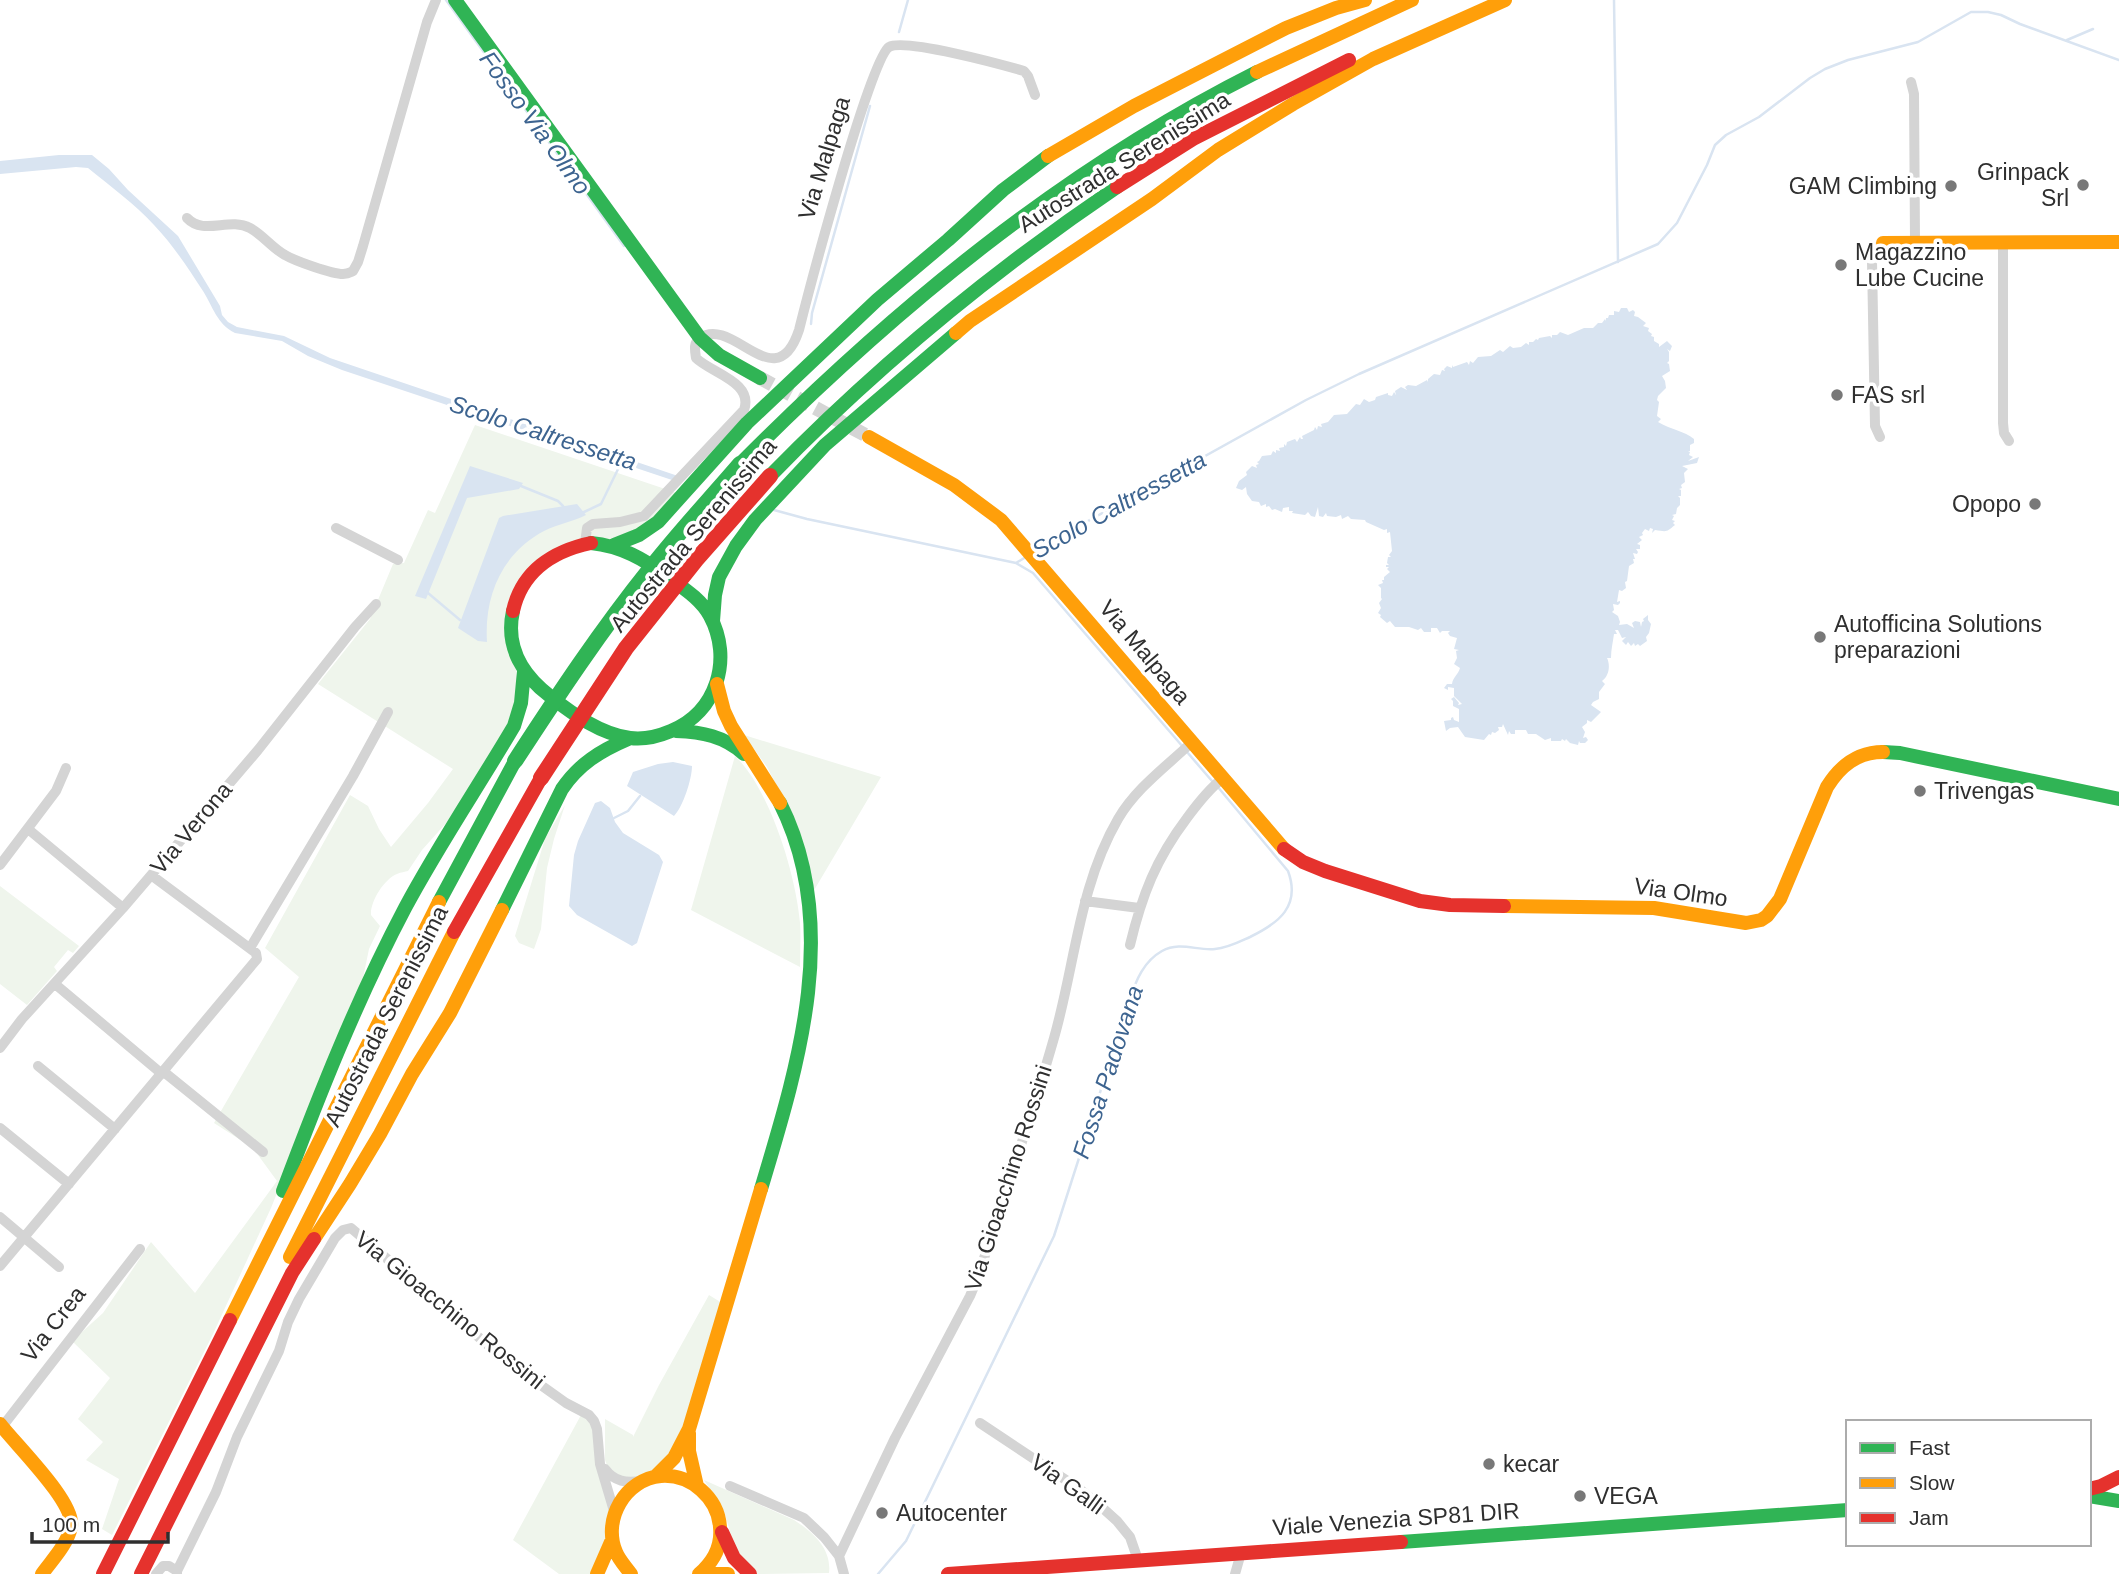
<svg xmlns="http://www.w3.org/2000/svg" width="2119" height="1574" viewBox="0 0 2119 1574" font-family="Arial,sans-serif">
  <rect width="100%" height="100%" fill="#fff"/>
  <!-- green -->
  <path fill="#eff5ec" d="M 475,425 L 683,495 L 657,520 L 616,539 L 578,542 L 518,585 L 516,674 L 519,706 L 455,813 L 422,850 L 408,871 C 405,872 401,872 397,874 C 384,879 370,902 371,915 L 380,926 L 369,949 L 363,978 L 271,1208 L 213,1334 L 112,1535 L 102,1529 L 119,1479 L 86,1460 L 103,1442 L 78,1419 L 110,1378 L 72,1341 L 103,1313 L 151,1242 L 195,1293 L 277,1181 L 253,1148 L 214,1123 L 299,977 L 265,948 L 350,795 L 368,806 L 379,829 L 391,847 L 428,803 L 453,769 L 318,684 L 370,619 L 393,564 L 404,563 L 428,510 L 435,513 Z
    M 744,735 L 881,777 L 813,892 L 779,790 L 767,767 Z
    M 735,756 C 770,789 796,875 800,923 C 801,937 800,952 800,967 L 691,910 Z
    M 565,805 L 554,839 L 547,868 L 541,929 L 534,949 L 519,943 L 515,936 L 545,839 Z
    M 0,886 L 79,946 L 73,953 L 68,950 L 54,967 L 57,971 L 27,1005 L 0,984 Z
    M 709,1295 L 722,1303 L 686,1426 L 661,1466 L 634,1480 L 625,1480 L 608,1468 L 605,1460 L 605,1419 L 633,1435 L 633,1437 L 659,1385 Z
    M 581,1415 L 589,1420 L 592,1427 L 611,1502 L 602,1560 L 593,1574 L 559,1574 L 513,1540 Z
    M 704,1480 L 794,1520 C 813,1532 832,1549 829,1573 L 757,1574 C 731,1561 733,1532 723,1510 C 718,1499 710,1490 704,1480 Z"/>
  <!-- water -->
  <path fill="#d9e4f1" d="M 59,155 L 92,155 L 109,169 L 128,190 L 178,236 L 220,306 L 222,315 L 228,322 L 237,327 L 284,336 L 330,358 L 678,476 L 672,480 L 342,370 L 308,356 L 282,341 L 235,333 C 217,324 213,307 203,291 C 188,268 173,245 154,225 C 135,204 110,186 88,168 L 76,167 L 0,174 L 0,161 Z
    M 1621,308 L 1627,308 L 1629,312 L 1633,310 L 1635,312 L 1634,316 L 1638,317 L 1646,323 L 1643,326 L 1649,328 L 1648,331 L 1652,334 L 1651,336 L 1654,337 L 1654,341 L 1659,344 L 1659,347 L 1667,341 L 1672,346 L 1670,351 L 1667,349 L 1669,352 L 1669,361 L 1667,363 L 1669,364 L 1670,371 L 1662,376 L 1665,381 L 1666,388 L 1658,396 L 1657,400 L 1659,402 L 1657,416 L 1661,419 L 1658,422 C 1672,430 1684,431 1694,439 L 1694,443 L 1690,445 L 1690,451 L 1688,452 L 1690,452 L 1689,455 L 1693,457 L 1688,461 L 1699,457 L 1697,463 L 1682,466 L 1688,469 L 1684,473 L 1685,482 L 1681,485 L 1682,488 L 1679,489 L 1681,490 L 1681,496 L 1678,496 L 1680,498 L 1680,505 L 1677,508 L 1676,514 L 1672,515 L 1674,516 L 1672,520 L 1675,521 L 1673,523 L 1675,525 C 1666,532 1668,532 1655,530 L 1652,533 L 1653,529 L 1650,528 L 1649,531 L 1645,529 L 1642,533 L 1643,535 L 1639,537 L 1642,540 L 1637,544 L 1640,545 L 1640,549 L 1636,549 L 1638,552 L 1637,554 L 1633,553 L 1635,559 L 1633,559 L 1634,563 L 1629,566 L 1627,581 L 1625,582 L 1626,588 L 1622,591 L 1619,590 L 1617,602 L 1620,601 L 1620,603 L 1618,605 L 1613,604 L 1614,610 L 1612,612 L 1618,616 L 1620,622 L 1619,625 L 1627,624 L 1634,628 L 1632,623 L 1635,621 L 1640,622 L 1641,627 L 1642,622 L 1644,621 L 1643,619 L 1648,615 L 1648,620 L 1651,624 L 1649,633 L 1646,637 L 1647,641 L 1640,646 L 1638,644 L 1635,646 L 1634,643 L 1631,646 L 1628,642 L 1626,645 L 1622,641 L 1626,637 L 1622,638 L 1618,630 L 1615,630 L 1617,634 L 1614,634 C 1613,642 1611,649 1611,658 L 1607,658 C 1610,664 1610,675 1602,681 L 1605,684 L 1599,692 L 1599,699 L 1593,702 L 1591,705 L 1601,712 L 1591,722 L 1587,720 L 1587,723 L 1582,727 L 1585,732 L 1583,738 L 1586,737 L 1588,740 L 1585,743 L 1580,743 L 1579,741 L 1578,745 L 1570,743 L 1566,739 L 1565,741 L 1562,739 L 1561,741 L 1551,741 L 1551,738 L 1545,740 L 1536,734 L 1528,734 L 1526,730 L 1515,730 L 1515,734 L 1511,734 L 1509,731 L 1508,735 L 1503,724 L 1502,727 L 1498,727 L 1499,730 L 1495,733 L 1492,732 L 1491,735 L 1489,734 L 1484,740 L 1465,737 L 1458,727 L 1450,728 L 1446,731 L 1444,721 L 1451,720 L 1451,718 L 1453,717 L 1454,720 L 1459,722 L 1459,709 L 1453,706 L 1453,701 L 1451,699 L 1454,697 L 1459,703 L 1458,705 L 1462,704 L 1454,696 L 1454,688 L 1448,687 L 1448,690 L 1444,688 L 1447,684 L 1452,684 C 1453,677 1458,675 1460,668 L 1454,664 L 1457,658 L 1456,651 L 1459,650 L 1454,649 L 1457,638 L 1450,636 L 1448,633 L 1450,631 L 1442,631 L 1440,633 L 1437,628 L 1431,628 L 1431,632 L 1424,632 L 1421,628 L 1418,630 L 1409,627 L 1395,627 L 1390,621 L 1387,623 L 1380,617 L 1381,615 L 1378,613 L 1381,608 L 1379,603 L 1382,599 L 1381,598 L 1381,588 L 1378,585 L 1383,583 L 1382,580 L 1384,580 L 1384,577 L 1390,572 L 1387,569 L 1389,567 L 1386,567 L 1386,565 L 1389,565 L 1387,563 L 1388,557 L 1391,557 L 1389,555 L 1392,551 L 1390,532 L 1387,533 L 1387,529 L 1384,530 L 1366,522 L 1365,520 L 1351,519 L 1348,516 L 1342,519 L 1341,515 L 1336,517 L 1327,516 L 1326,513 L 1323,517 L 1319,516 L 1318,507 L 1315,517 L 1311,516 L 1308,512 L 1305,515 L 1292,513 L 1293,511 L 1289,511 L 1289,507 L 1283,508 L 1282,512 L 1275,509 L 1272,510 L 1269,506 L 1266,507 L 1266,504 L 1261,506 L 1259,502 L 1252,501 L 1247,494 L 1246,487 L 1242,490 L 1236,488 L 1239,481 L 1247,475 L 1246,472 L 1252,466 L 1257,468 L 1256,465 L 1259,464 L 1257,462 L 1259,461 L 1262,456 L 1271,455 L 1273,451 L 1276,453 L 1276,450 L 1280,451 L 1279,448 L 1284,447 L 1284,444 L 1286,446 L 1287,442 L 1295,439 L 1297,442 L 1300,437 L 1301,439 L 1303,439 L 1302,436 L 1314,430 L 1315,427 L 1317,430 L 1318,426 L 1322,427 L 1321,424 L 1328,422 L 1334,415 L 1347,414 L 1356,404 L 1360,405 L 1364,399 L 1369,402 L 1375,400 L 1376,397 L 1388,393 L 1388,395 L 1392,396 L 1394,392 L 1396,395 L 1395,391 L 1401,387 L 1407,390 L 1405,387 L 1408,385 L 1416,386 L 1427,380 L 1428,382 L 1428,379 L 1434,374 L 1440,375 L 1442,370 L 1445,371 L 1444,369 L 1447,366 L 1452,368 L 1452,365 L 1453,367 L 1467,362 L 1469,365 L 1470,361 L 1473,363 L 1478,357 L 1491,356 L 1500,350 L 1503,352 L 1510,346 L 1513,348 L 1521,347 L 1526,343 L 1529,345 L 1529,342 L 1533,342 L 1536,339 L 1538,340 L 1539,338 L 1550,336 L 1552,338 L 1552,335 L 1557,335 L 1560,332 L 1568,335 L 1584,328 L 1593,328 L 1598,323 L 1602,323 L 1605,319 L 1606,321 L 1606,318 L 1608,318 L 1609,315 L 1614,315 L 1614,311 L 1619,312 Z
    M 470,466 L 523,483 L 519,489 L 467,498 L 426,599 L 415,596 Z
    M 577,504 L 586,515 C 572,522 558,524 544,531 C 502,553 484,596 487,642 L 478,641 L 458,628 L 499,518 L 503,516 Z
    M 673,762 L 692,766 C 692,779 683,807 674,816 L 627,786 L 633,772 L 658,764 Z
    M 601,801 L 610,808 L 615,822 L 623,833 L 659,855 L 663,862 L 637,943 L 632,946 L 577,915 L 569,906 L 574,855 L 578,841 L 595,803 Z"/>
  <g fill="none" stroke-linecap="round" stroke-linejoin="round">
    <!-- stream -->
    <path stroke="#d9e4f1" stroke-width="2.5" d="M 446,0 L 624,246
      M 1614,0 L 1618,262
      M 899,32 L 908,0
      M 2067,40 L 2093,29
      M 811,324 L 812,313 L 870,106
      M 521,486 L 558,501 L 563,506
      M 724,493 L 741,499
      M 774,510 L 807,519 L 1016,563 L 1026,557
      M 584,512 L 601,504 L 621,463
      M 1034,551 L 1306,400 L 1359,374 L 1658,244 L 1677,223 L 1707,165 L 1715,145 L 1726,135 L 1759,117 L 1810,78 L 1825,69 L 1848,60 L 1918,42 L 1971,12 L 1988,12 L 2001,15 L 2020,24 L 2119,60
      M 1016,563 L 1033,573 L 1183,747
      M 428,593 L 460,620
      M 1187,752 L 1212,781
      M 614,818 L 628,811 L 640,796
      M 878,1574 L 906,1541 L 1054,1236 L 1130,999 C 1136,980 1144,961 1162,951 C 1180,941 1197,951 1215,949 C 1228,948 1239,942 1250,937 C 1279,923 1301,906 1288,871 L 1217,786"/>
    <!-- secondary-tunnel -->
    <path stroke="#d5d5d5" stroke-width="14" stroke-dasharray="14 7" stroke-linecap="butt" d="M 760,378 L 869,437"/>
    <!-- street -->
    <path stroke="#d4d4d4" stroke-width="10" d="M 1911,82 L 1914,94 L 1915,242
      M 187,218 C 204,236 229,217 250,228 C 263,235 272,248 285,255 C 295,261 332,274 343,274 C 349,274 349,273 353,271 L 358,262 L 363,246 L 427,22 L 436,0
      M 2003,242 L 2003,423 L 2004,433 L 2009,441
      M 1880,437 L 1875,426 L 1872,261 L 1875,249 L 1883,243
      M 336,528 L 398,560
      M 585,544 L 587,528 L 593,524 L 620,522 L 644,516 L 744,410 C 754,382 711,373 696,358 C 695,350 693,343 700,338 C 733,315 776,400 799,330 C 808,294 870,59 889,47 C 905,38 1003,65 1024,71 L 1028,76 L 1035,95
      M 28,829 L 123,908
      M 0,865 L 56,791 L 66,768
      M 1085,901 L 1139,908
      M 1130,945 C 1142,895 1156,859 1187,818 C 1198,803 1209,789 1223,778
      M 250,948 L 353,776 L 388,712
      M 55,984 L 162,1074
      M 0,1048 L 22,1019 L 123,908 L 258,750 L 355,627 L 376,604
      M 38,1066 L 115,1129
      M 164,1072 L 263,1152
      M 0,1128 L 69,1184
      M 0,1217 L 59,1267
      M 0,1266 L 257,959 L 256,953 L 151,875
      M 980,1423 L 1078,1488 L 1097,1503 L 1117,1521 L 1130,1537 L 1138,1560
      M 2,1427 L 140,1249
      M 605,1469 C 615,1482 626,1483 641,1481
      M 730,1486 L 804,1518 L 824,1537 L 839,1556
      M 156,1574 L 163,1566 L 169,1566 L 177,1571
      M 177,1574 L 177,1571 L 216,1492 L 237,1437 L 279,1351 L 288,1322 L 299,1299 L 335,1238 L 343,1230 L 351,1228 L 503,1358 L 566,1403 L 589,1415 L 594,1421 L 597,1429 L 600,1464 L 614,1511
      M 844,1574 L 839,1556 L 895,1438 L 970,1296 L 978,1277 C 1003,1198 1031,1119 1054,1038 C 1075,965 1079,886 1118,819 C 1136,788 1167,766 1192,742
      M 1235,1574 L 1241,1553"/>
    <!-- fast -->
    <path stroke="#30b455" stroke-width="14" d="M 455,0 L 700,338 L 719,355 L 760,378
      M 740,464 C 893,310 1062,170 1257,72
      M 770,476 C 877,366 990,273 1117,187
      M 614,545 L 639,535 L 658,522 L 747,423 L 877,300 L 948,240 L 1003,190 L 1048,156
      M 513,611 C 505,647 523,676 551,697 C 574,715 601,734 630,738 C 644,740 659,736 671,731 C 717,712 733,659 710,616 C 701,599 683,588 668,577 C 644,559 621,546 591,543
      M 713,621 L 715,595 L 719,577 L 736,546 L 755,520 L 825,445 L 956,333
      M 676,731 C 702,732 724,736 744,754
      M 1883,752 L 1900,753 L 2119,799
      M 439,902 L 515,761
      M 502,910 L 562,789 C 579,764 600,751 628,739
      M 761,1189 C 798,1066 842,926 780,803
      M 283,1191 C 319,1095 357,999 405,908 C 438,846 478,787 514,726 L 521,703 L 524,671
      M 2089,1496 L 2119,1501
      M 1401,1542 L 1848,1510"/>
    <!-- slow -->
    <path stroke="#ff9f0a" stroke-width="14" d="M 1257,72 L 1412,0
      M 1048,156 L 1134,106 L 1286,28 L 1336,8 L 1365,0
      M 1883,243 L 2119,242
      M 956,333 L 970,321 L 1152,199 L 1218,150 L 1293,104 L 1373,59 L 1505,0
      M 869,437 L 954,485 L 1001,520 L 1284,849
      M 717,684 L 724,711 L 731,726 L 780,803
      M 1504,906 L 1654,908 L 1746,923 L 1761,920 L 1767,916 L 1780,899 L 1827,787 C 1840,766 1857,752 1883,752
      M 314,1239 L 350,1184 L 380,1134 L 412,1074 L 450,1013 L 502,910
      M 290,1257 L 454,932
      M 230,1320 L 439,902
      M 0,1424 C 16,1445 76,1503 71,1527 C 67,1545 52,1560 42,1574
      M 689,1433 L 689,1451 L 697,1486
      M 655,1477 L 674,1458 L 689,1429 L 761,1189
      M 597,1574 L 611,1542
      M 631,1574 C 626,1567 619,1560 616,1552 C 602,1520 625,1479 661,1476 C 691,1474 718,1498 720,1527 C 722,1546 713,1562 699,1574
      M 714,1574 L 728,1574"/>
    <!-- jam -->
    <path stroke="#e5322d" stroke-width="14" d="M 1117,187 L 1193,139 L 1349,60
      M 513,611 C 522,571 553,551 591,543
      M 1284,849 L 1303,862 L 1325,871 L 1420,901 L 1450,905 L 1504,906
      M 454,932 L 541,778
      M 2089,1489 L 2101,1486 L 2119,1477
      M 722,1532 L 734,1558 L 750,1574
      M 103,1574 L 230,1320
      M 141,1574 L 292,1273 L 314,1239
      M 948,1574 L 1401,1542"/>
    <!-- fast-bridge -->
    <path stroke="#30b455" stroke-width="16" d="M 515,761 C 558,695 601,630 650,569 C 678,533 710,499 740,464"/>
    <!-- jam-bridge -->
    <path stroke="#e5322d" stroke-width="16" d="M 541,778 L 626,648 L 696,560 L 770,476"/>
  </g>
  <!-- markers -->
  <g fill="#787878" stroke="#fff" stroke-width="2.5">
    <circle cx="2083" cy="185" r="7"/>
    <circle cx="1951" cy="186" r="7"/>
    <circle cx="1841" cy="265" r="7"/>
    <circle cx="1837" cy="395" r="7"/>
    <circle cx="2035" cy="504" r="7"/>
    <circle cx="1820" cy="637" r="7"/>
    <circle cx="1920" cy="791" r="7"/>
    <circle cx="1489" cy="1464" r="7"/>
    <circle cx="1580" cy="1496" r="7"/>
    <circle cx="882" cy="1513" r="7"/>
  </g>
  <g text-anchor="middle" stroke-width="7" stroke-linejoin="round" paint-order="stroke">
    <!-- street labels -->
    <g font-size="23" fill="#2f2f2f" stroke="#fff">
      <text transform="translate(824 158) rotate(-73)" y="8">Via Malpaga</text>
      <text transform="translate(1124 162) rotate(-32)" y="8">Autostrada Serenissima</text>
      <text transform="translate(693 535) rotate(-50)" y="8">Autostrada Serenissima</text>
      <text transform="translate(1145 652) rotate(50)" y="8">Via Malpaga</text>
      <text transform="translate(191 828) rotate(-50)" y="8">Via Verona</text>
      <text transform="translate(1681 892) rotate(8)" y="8">Via Olmo</text>
      <text transform="translate(386 1016) rotate(-63)" y="8">Autostrada Serenissima</text>
      <text transform="translate(1008 1178) rotate(-72)" y="8">Via Gioacchino Rossini</text>
      <text transform="translate(450 1310) rotate(39)" y="8">Via Gioacchino Rossini</text>
      <text transform="translate(53 1324) rotate(-52)" y="8">Via Crea</text>
      <text transform="translate(1068 1484) rotate(36)" y="8">Via Galli</text>
      <text transform="translate(1396 1519) rotate(-4)" y="8">Viale Venezia SP81 DIR</text>
    </g>
    <!-- poi labels -->
    <g font-size="23" fill="#2f2f2f" stroke="#fff" text-anchor="start">
      <text x="2069" y="180" text-anchor="end">Grinpack<tspan x="2069" dy="26">Srl</tspan></text>
      <text x="1937" y="194" text-anchor="end">GAM Climbing</text>
      <text x="1855" y="260">Magazzino<tspan x="1855" dy="26">Lube Cucine</tspan></text>
      <text x="1851" y="403">FAS srl</text>
      <text x="2021" y="512" text-anchor="end">Opopo</text>
      <text x="1834" y="632">Autofficina Solutions<tspan x="1834" dy="26">preparazioni</tspan></text>
      <text x="1934" y="799">Trivengas</text>
      <text x="1503" y="1472">kecar</text>
      <text x="1594" y="1504">VEGA</text>
      <text x="896" y="1521">Autocenter</text>
    </g>
    <!-- water labels -->
    <g font-size="24" font-style="italic" fill="#3d6490" stroke="#fff">
      <text transform="translate(535 123) rotate(54)" y="8">Fosso Via Olmo</text>
      <text transform="translate(543 433) rotate(18)" y="8">Scolo Caltressetta</text>
      <text transform="translate(1119 505) rotate(-29)" y="8">Scolo Caltressetta</text>
      <text transform="translate(1108 1072) rotate(-72)" y="8">Fossa Padovana</text>
    </g>
  </g>
  <!-- legend -->
  <rect x="1846" y="1420" width="245" height="126" fill="#ffffff" stroke="#acacac" stroke-width="2"/>
  <rect x="1860" y="1443" width="35" height="10" fill="#30b455" stroke="#acacac" stroke-width="2"/>
  <text x="1909" y="1455" font-size="21" fill="#2f2f2f">Fast</text>
  <rect x="1860" y="1478" width="35" height="10" fill="#ff9f0a" stroke="#acacac" stroke-width="2"/>
  <text x="1909" y="1490" font-size="21" fill="#2f2f2f">Slow</text>
  <rect x="1860" y="1513" width="35" height="10" fill="#e5322d" stroke="#acacac" stroke-width="2"/>
  <text x="1909" y="1525" font-size="21" fill="#2f2f2f">Jam</text>
  <!-- scale -->
  <path d="M32 1532v10h136v-10" fill="none" stroke="#2f2f2f" stroke-width="3.5"/>
  <text x="42" y="1532" font-size="21" fill="#2f2f2f" stroke="#ffffff" stroke-width="5" paint-order="stroke">100 m</text>
</svg>
